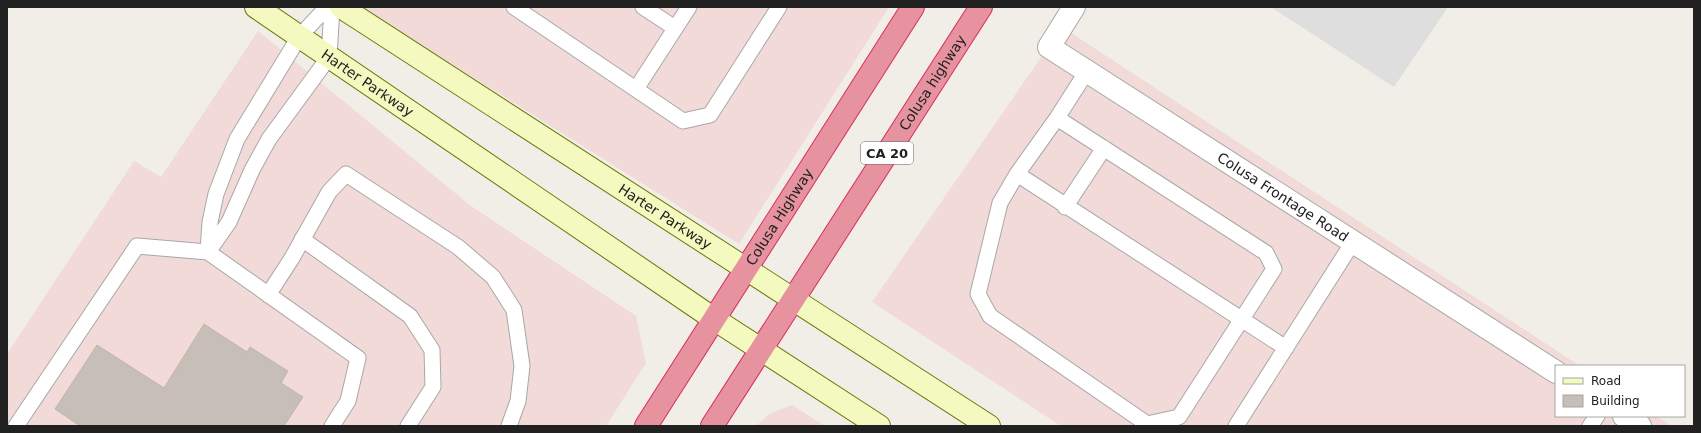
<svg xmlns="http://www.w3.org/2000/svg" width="1701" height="433" viewBox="0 0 1701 433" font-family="'DejaVu Sans',sans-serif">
  <rect width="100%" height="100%" fill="#f1eee8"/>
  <!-- residential -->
  <path fill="#dfdede" d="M 1271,7 L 1448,7 L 1394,87 Z"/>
  <!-- commercial -->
  <path fill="#f1dad8" d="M 361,7 L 889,7 L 739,244 Z
    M 1062,27 L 1580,366 L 1556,366 L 1556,416 L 1656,416 L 1672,426 L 1061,426 L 872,302 Z
    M 258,31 L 471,206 L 636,316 L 646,363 L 606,426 L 7,426 L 7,354 L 134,161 L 161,177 Z
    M 792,405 L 825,426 L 756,426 L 769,414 Z"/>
  <!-- building -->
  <path fill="#c6beb7" stroke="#c3b6aa" d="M 204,324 L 247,352 L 250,347 L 288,371 L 281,383 L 303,397 L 284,426 L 80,426 L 55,409 L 97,345 L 164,388 Z"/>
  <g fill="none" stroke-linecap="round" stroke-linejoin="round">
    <defs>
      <path id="lane" d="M 514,7 L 683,121 L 710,115 L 779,7
        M 643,7 L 675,28
        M 636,89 L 689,7
        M 1057,118 L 1266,253 L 1274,269 L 1179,417 L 1147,424 L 990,316 L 978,294 L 1000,203 L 1017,174 L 1057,118 L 1087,71
        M 1017,174 L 1286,348
        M 1065,207 L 1104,148
        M 302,239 L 410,316 L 432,350 L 433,387 L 408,426
        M 208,251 L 210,222 L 216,194 L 237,139 L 299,37 L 327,7
        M 208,252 L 229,222 L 252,170 L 269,139 L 329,57 L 332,7
        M 268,295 L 292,258 L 329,192 L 346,174 L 458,247 L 493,277 L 514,310 L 522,366 L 518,401 L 509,426
        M 16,426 L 137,246 L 208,252 L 358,358 L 348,401 L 332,426
        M 1236,426 L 1353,242
        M 1590,426 L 1597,416"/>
      <g id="street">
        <path id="s1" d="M 1074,7 L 1049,47 L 1556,372"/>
        <path d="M 1624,416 L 1640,426"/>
      </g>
      <g id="secondary">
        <path id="s2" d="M 256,7 L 714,319 L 879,426"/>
        <path id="s3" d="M 341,7 L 989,426"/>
      </g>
      <g id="highway">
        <path id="s4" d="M 646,426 L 913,7"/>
        <path id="s5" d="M 712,426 L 981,7"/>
      </g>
    </defs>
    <!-- lane casing -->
    <use href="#lane" stroke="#a8a8a8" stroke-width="17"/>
    <!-- street casing -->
    <use href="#street" stroke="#a8a8a8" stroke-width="24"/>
    <!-- secondary casing -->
    <use href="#secondary" stroke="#697907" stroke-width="24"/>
    <!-- highway casing -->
    <use href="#highway" stroke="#d92c62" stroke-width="24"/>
    <!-- lane -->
    <use href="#lane" stroke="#fff" stroke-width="15"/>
    <!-- street -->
    <use href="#street" stroke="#fff" stroke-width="22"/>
    <!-- secondary -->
    <use href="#secondary" stroke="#f4f9bf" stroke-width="22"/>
    <!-- highway -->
    <use href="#highway" stroke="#e6929f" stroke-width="22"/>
  </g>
  <g text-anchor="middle" stroke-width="3" stroke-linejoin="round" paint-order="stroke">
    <!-- shield labels -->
    <rect fill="#fff" stroke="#646464" stroke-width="1" x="861" y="142" width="52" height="22" rx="3"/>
    <g font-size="13" font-weight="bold" fill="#212121">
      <text x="887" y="158">CA 20</text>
    </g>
    <!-- street labels -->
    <g font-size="14" fill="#212121" stroke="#fff">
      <text dy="5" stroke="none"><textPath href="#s2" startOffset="135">Harter Parkway</textPath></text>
      <text dy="5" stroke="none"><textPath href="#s5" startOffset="408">Colusa highway</textPath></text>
      <text dy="5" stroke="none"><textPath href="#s1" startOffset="325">Colusa Frontage Road</textPath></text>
      <text dy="5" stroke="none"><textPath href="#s3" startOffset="386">Harter Parkway</textPath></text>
      <text dy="5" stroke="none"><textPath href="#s4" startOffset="248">Colusa Highway</textPath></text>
    </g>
  </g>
  <!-- border -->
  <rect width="1701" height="433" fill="none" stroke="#212121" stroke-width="16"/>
  <!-- legend -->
  <rect x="1555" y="365" width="130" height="52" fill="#ffffff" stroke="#a6a6a6"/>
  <rect x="1563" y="378" width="20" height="6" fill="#f4f9bf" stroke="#a6a6a6"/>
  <text x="1591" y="385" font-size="12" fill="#212121">Road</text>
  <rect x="1563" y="395" width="20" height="12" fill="#c6beb7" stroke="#a6a6a6"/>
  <text x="1591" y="405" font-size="12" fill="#212121">Building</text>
</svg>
